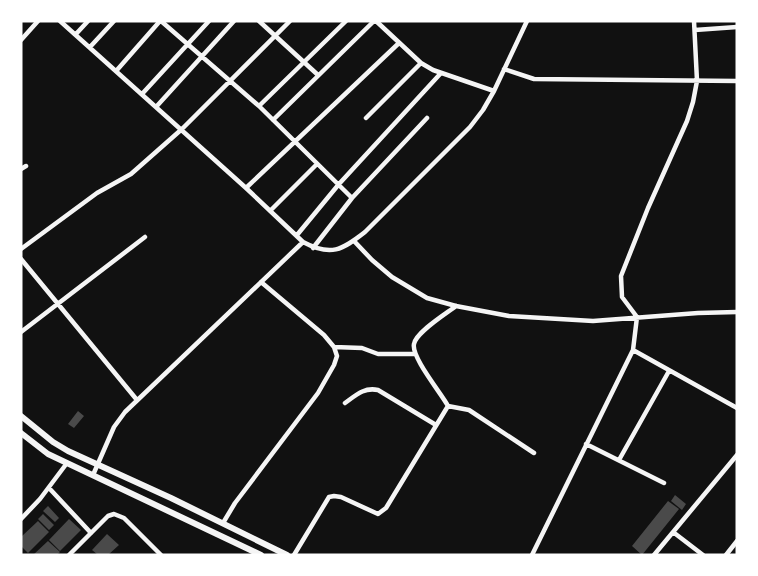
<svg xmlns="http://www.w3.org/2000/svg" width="758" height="576" viewBox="0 0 758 576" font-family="Helvetica,sans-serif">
  <rect width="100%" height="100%" fill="#111"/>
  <!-- building -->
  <path fill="#4a4a4a" d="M 78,411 L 84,416 L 74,428 L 68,424 Z
    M 675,495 L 686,504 L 682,510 L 671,501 Z
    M 668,501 L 679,509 L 642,555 L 632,546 Z
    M 48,506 L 59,518 L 55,522 L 43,511 Z
    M 43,514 L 54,525 L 49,530 L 38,519 Z
    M 69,519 L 81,530 L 60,551 L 49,540 Z
    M 38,521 L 49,532 L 28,553 L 21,546 L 21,537 Z
    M 107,534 L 119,545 L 108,555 L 98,555 L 92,550 Z
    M 48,541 L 60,552 L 57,555 L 33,555 Z"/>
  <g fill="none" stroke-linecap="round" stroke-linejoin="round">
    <!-- minor -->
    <path stroke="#f5f5f5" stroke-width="4.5" d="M 60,21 L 246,188 L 303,242 C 331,257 342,250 365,232 L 470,127 L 483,110 L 494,91 L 527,21
      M 161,21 L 259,106 L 352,198
      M 259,21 L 318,75
      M 376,21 L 421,63 L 433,70 L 494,91
      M 695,30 L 737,27
      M 76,34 L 88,21
      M 21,40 L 38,21
      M 90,47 L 114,21
      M 504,69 L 534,79 L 737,81
      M 117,70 L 160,21
      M 142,94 L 209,21
      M 259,106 L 346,21
      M 156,107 L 234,21
      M 366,118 L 421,63
      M 273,120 L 374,21
      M 21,169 L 26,166
      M 246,188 L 399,43
      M 271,210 L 317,164
      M 297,235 L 339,184 L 441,73
      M 354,241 L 372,260 L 392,277 L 427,298 L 456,306 L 509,316 L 593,321 L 698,313 L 737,312
      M 313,248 L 352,198 L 427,118
      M 21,249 L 97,193 L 131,174 L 182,129 L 290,21
      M 21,259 L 137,400
      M 21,332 L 145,237
      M 334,347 L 362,348 L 378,354 L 415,354
      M 633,350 L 737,408
      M 345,403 C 356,395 364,387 378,390 L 436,425
      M 448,406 L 469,410 L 534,453
      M 586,444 L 664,483
      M 619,460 L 669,371
      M 93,475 L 114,427 L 125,412 L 303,242
      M 49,488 L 91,533
      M 21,519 L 40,499 L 67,463
      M 223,523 L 235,503 L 318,393 L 334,365 L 337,356 L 334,347 L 324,335 L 261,282
      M 673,532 L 703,555
      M 69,555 L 108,516 L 114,514 L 124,518 L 161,555
      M 294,555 L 329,497 L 334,496 L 341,497 L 378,514 L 386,508 L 448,406 C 441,393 411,357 414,344 C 416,332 447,313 456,306
      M 532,555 L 633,350 L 637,317 L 622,297 L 621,276 L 648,208 L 687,121 L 693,102 L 697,81 L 694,21
      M 654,555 L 737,455
      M 726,555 L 737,541"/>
    <!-- tertiary -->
    <path stroke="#f5f5f5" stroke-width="6" d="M 21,416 L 53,442 L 68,451 L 171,498 L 287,555
      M 21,433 L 48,454 L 261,555"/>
  </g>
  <!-- border -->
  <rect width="758" height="576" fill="none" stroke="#ffffff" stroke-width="45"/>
</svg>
